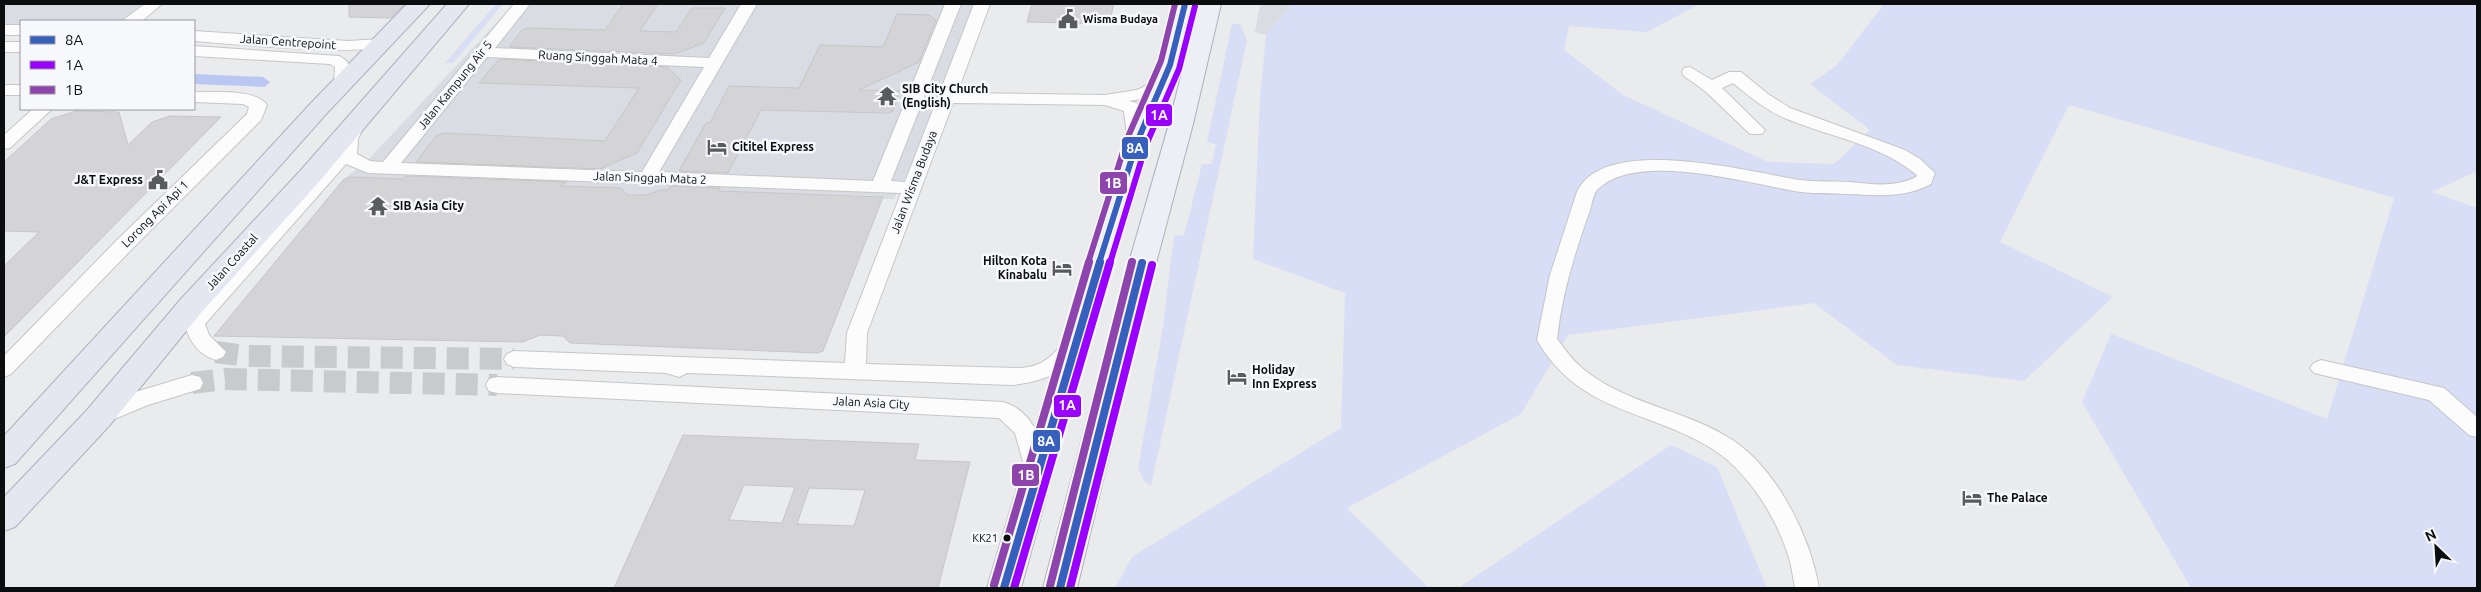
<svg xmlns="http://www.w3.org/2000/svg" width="2481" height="592" viewBox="0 0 2481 592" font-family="Ubuntu,sans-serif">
  <rect width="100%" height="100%" fill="#eaebed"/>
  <!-- built -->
  <path fill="#d9dce2" d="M 4,4 L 143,4 L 120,21 L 21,21 L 21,25 L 4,24 Z
    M 514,4 L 975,4 L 921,150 L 894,199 L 882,199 L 880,196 L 660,190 L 647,195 L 627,195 L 620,188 L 351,177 L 343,180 L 369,159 Z
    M 1260,4 L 1293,4 L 1266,35 L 1255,32 Z"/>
  <!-- green -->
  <path fill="#d7def6" d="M 496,4 L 503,4 L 453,63 L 445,63 Z
    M 1293,4 L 1700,4 L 1647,32 L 1569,26 L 1564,50 L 1623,95 L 1768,162 L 1834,164 L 1870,130 L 1810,84 L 1837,65 L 1884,4 L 2477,4 L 2477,171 L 2432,192 L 2477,208 L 2477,588 L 2191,588 L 2082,402 L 2111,334 L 2327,419 L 2394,198 L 2069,105 L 2000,242 L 2113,297 L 2024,381 L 1897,365 L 1814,303 L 1568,335 L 1521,414 L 1347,508 L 1429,588 L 1115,588 L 1132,557 L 1341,428 L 1345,293 L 1253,259 L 1260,99 L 1266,35 Z
    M 1232,24 L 1240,24 L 1247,40 L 1151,486 L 1144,481 L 1138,468 L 1163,327 L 1174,235 L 1184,236 L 1202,164 L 1212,164 L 1216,144 L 1207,142 Z
    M 1183,69 L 1189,69 L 1118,326 L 1051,588 L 1043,588 L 1110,326 Z
    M 1671,445 L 1717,467 L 1767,588 L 1458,588 Z"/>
  <!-- water -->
  <path fill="#bac7f3" d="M 194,74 L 263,77 L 270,82 L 265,87 L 194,84 Z"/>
  <!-- building -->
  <path fill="#d4d4d6" stroke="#c5c6c7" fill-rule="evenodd" d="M 349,4 L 405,4 L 391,18 L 349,17 Z
    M 623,4 L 658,4 L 640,31 L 676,32 L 692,8 L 725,8 L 704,43 L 674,54 L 509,47 L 522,30 L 527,28 L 605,30 Z
    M 1032,4 L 1114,4 L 1109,24 L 1027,22 Z
    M 897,14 L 929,15 L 936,20 L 919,62 L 859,90 L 900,91 L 893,111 L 888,113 L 761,110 L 728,173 L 679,171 L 706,123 L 710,123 L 729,86 L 799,88 L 820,45 L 883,47 Z
    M 499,59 L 667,67 L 681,80 L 637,153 L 600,169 L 416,162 L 436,136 L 443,133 L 605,141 L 639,88 L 479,83 Z
    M 76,111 L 119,112 L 128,145 L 152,122 L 170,116 L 221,117 L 4,337 L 4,266 L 39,232 L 4,231 L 4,162 L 51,119 Z
    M 405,176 L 567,182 L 560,186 L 621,188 L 627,195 L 647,195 L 660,190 L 668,190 L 670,186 L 720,188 L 719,191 L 883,197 L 823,351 L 818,353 L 570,343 L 563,336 L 540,335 L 523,342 L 214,336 L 343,180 L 351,177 L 403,179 Z
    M 683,435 L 919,444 L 915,460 L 970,462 L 938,588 L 614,588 ZM 744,485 L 795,487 L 782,523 L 729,520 ZM 809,488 L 865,490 L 854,526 L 797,524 Z"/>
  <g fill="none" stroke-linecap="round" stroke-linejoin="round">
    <!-- street-tunnel -->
    <path stroke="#c9cacc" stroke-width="22" stroke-dasharray="22 11" stroke-linecap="butt" d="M 216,352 L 246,356 L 514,359
      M 192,383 L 225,379 L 497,385"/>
    <defs>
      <path id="street" d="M 145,4 L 162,4 L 142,21 L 122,21 Z
        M 514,4 L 530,4 L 495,48 L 709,58 L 741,4 L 757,4 L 659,172 L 873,181 L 945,4 L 961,4 L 891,181 L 905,182 L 974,4 L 990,4 L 957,93 L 1105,95 L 1137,90 L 1160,79 L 1166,80 L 1168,84 C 1160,96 1142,99 1129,101 L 1137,103 L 1142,110 L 1146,142 L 1143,146 L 1131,146 L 1128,142 L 1124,111 L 1105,105 L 953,103 L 867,333 L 866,364 L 1021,368 C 1031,367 1039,365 1047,359 C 1059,351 1063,337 1079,342 L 1082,347 C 1067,374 1040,382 1011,385 L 687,373 L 679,377 L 666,373 L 514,367 L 507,364 L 504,359 L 507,354 L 514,351 L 845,363 L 847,333 L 901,193 L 368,173 L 346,164 L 205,324 L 209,335 L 226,352 L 223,357 L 216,360 C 193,353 186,333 181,311 L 184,306 L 191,304 L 198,306 L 339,149 L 340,139 L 350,120 L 362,120 L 365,124 L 358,139 L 357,154 L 370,161 L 383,162 ZM 487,57 L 704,67 L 642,172 L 401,163 Z
        M 4,25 L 21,25 L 21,35 L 4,35 Z
        M 194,31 L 348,41 L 381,39 L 389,44 C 379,58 220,43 194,41 Z
        M 4,42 L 21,42 L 21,52 L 4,52 Z
        M 194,46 L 339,56 C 352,62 356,76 348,89 L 336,89 L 334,85 L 335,67 L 330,64 L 194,56 Z
        M 1690,67 L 1712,80 L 1729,72 L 1741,72 L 1768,94 L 1790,108 L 1905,150 L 1920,159 L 1935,173 L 1931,184 C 1903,199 1877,195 1846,194 C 1831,193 1816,194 1801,192 C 1750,184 1638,150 1598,189 C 1593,194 1592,204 1590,210 C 1575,252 1562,294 1557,339 C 1565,349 1572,360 1582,368 C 1623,403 1681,409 1726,436 C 1775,464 1810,535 1819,588 L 1795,588 C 1793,578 1792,568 1789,558 C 1777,518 1748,471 1711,448 C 1647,409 1579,413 1537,340 L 1550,275 L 1577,192 C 1604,133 1750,172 1800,180 C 1816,182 1833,181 1849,182 C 1872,184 1895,188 1916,177 L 1917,175 C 1880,144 1830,137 1787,119 C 1767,111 1750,97 1733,83 L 1722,88 L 1765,130 L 1762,134 L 1750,134 L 1705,91 L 1684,76 L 1682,72 L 1684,68 Z
        M 4,85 L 21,85 L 21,95 L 4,95 Z
        M 194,92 C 213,93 255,88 267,105 L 261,120 L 130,251 L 11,374 L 4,377 L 4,356 L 116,241 L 247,114 L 249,107 L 243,104 L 194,102 Z
        M 33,109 L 52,109 L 10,148 L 4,149 L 4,135 Z
        M 2321,360 L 2444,388 L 2477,417 L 2477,437 L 2469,435 L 2429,400 L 2314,373 L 2310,368 L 2314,363 Z
        M 192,375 L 200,377 L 203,383 L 200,389 L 148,405 L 100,425 L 92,423 L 89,417 L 92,411 L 132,393 Z
        M 497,377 L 1003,402 C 1027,409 1038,429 1043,453 C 1045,462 1047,468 1043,476 L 1035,479 L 1027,476 L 1015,433 L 999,418 L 497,393 L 489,391 L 486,385 L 489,379 Z"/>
      <path id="primary" d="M 1174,4 L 1196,4 L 1181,65 L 1149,142 L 1091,335 L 1021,588 L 987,588 L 1063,335 L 1125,142 L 1159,65 Z
        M 1199,4 L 1221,4 L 1193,124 L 1147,297 L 1077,588 L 1043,588 L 1119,297 L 1169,124 Z"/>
      <path id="highway" d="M 407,4 L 430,4 L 327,113 L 15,464 L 4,468 L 4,436 L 311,103 Z
        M 447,4 L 469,4 L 318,183 L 200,314 L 109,426 L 15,527 L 4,531 L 4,497 L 87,410 L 180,300 L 300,171 Z"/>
    </defs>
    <!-- street casing -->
    <use href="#street" stroke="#c5c6c7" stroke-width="2"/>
    <!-- primary casing -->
    <use href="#primary" stroke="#aeb1bc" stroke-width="2"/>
    <!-- highway casing -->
    <use href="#highway" stroke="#aeb1bc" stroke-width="2"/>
    <!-- street -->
    <use href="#street" fill="#fcfcfc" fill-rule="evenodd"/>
    <!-- primary -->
    <use href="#primary" fill="#edeff6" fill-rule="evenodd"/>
    <!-- highway -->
    <use href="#highway" fill="#e4e6f0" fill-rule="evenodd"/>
    <defs>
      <path id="bus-1-far1" d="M 1099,263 L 1137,142 L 1170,65 L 1185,4"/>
      <path id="bus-1" d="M 1004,588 L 1100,262
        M 1060,588 L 1142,263"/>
      <path id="bus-2-far1" d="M 1110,263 L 1146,145 L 1179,69 L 1195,6"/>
      <path id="bus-2" d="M 1014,588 L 1110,262
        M 1070,588 L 1152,265"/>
      <path id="bus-3-far1" d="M 1088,263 L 1127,139 L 1161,61 L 1175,4
        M 1131,263 L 1132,261"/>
      <path id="bus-3" d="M 994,585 L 1089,262
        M 1050,586 L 1132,262"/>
    </defs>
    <!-- bus-1-far1 casing -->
    <use href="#bus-1-far1" stroke="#f7f8fc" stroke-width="9"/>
    <!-- bus-1 casing -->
    <use href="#bus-1" stroke="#f7f8fc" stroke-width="12"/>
    <!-- bus-2-far1 casing -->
    <use href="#bus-2-far1" stroke="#f7f8fc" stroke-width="9"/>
    <!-- bus-2 casing -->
    <use href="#bus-2" stroke="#f7f8fc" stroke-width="12"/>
    <!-- bus-3-far1 casing -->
    <use href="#bus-3-far1" stroke="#f7f8fc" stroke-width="9"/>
    <!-- bus-3 casing -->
    <use href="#bus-3" stroke="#f7f8fc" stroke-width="12"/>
    <!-- bus-1-far1 -->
    <use href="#bus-1-far1" stroke="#375fbe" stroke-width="6"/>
    <!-- bus-1 -->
    <use href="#bus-1" stroke="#375fbe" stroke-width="8"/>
    <!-- bus-2-far1 -->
    <use href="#bus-2-far1" stroke="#90f" stroke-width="6"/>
    <!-- bus-2 -->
    <use href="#bus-2" stroke="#90f" stroke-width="8"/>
    <!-- bus-3-far1 -->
    <use href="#bus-3-far1" stroke="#8e44ad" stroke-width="6"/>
    <!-- bus-3 -->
    <use href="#bus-3" stroke="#8e44ad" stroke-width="8"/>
  </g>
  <!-- icons -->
  <defs>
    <symbol id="civic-bare" viewBox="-9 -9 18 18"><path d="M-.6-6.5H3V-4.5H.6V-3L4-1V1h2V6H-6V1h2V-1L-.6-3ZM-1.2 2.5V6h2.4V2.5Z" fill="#5a5b5c" stroke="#f7f8fc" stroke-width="2.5" paint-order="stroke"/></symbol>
    <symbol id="temple-bare" viewBox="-9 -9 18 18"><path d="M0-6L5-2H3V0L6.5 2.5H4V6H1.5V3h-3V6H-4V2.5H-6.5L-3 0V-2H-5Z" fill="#5a5b5c" stroke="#f7f8fc" stroke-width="2.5" paint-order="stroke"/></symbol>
    <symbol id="hotel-bare" viewBox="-9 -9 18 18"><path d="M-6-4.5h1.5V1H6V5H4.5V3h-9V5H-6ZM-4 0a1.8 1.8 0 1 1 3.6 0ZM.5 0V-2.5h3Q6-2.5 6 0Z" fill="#5a5b5c" stroke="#f7f8fc" stroke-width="2.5" paint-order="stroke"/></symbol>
  </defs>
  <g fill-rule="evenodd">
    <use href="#civic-bare" x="1054" y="5" width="28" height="28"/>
    <use href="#temple-bare" x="873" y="82" width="28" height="28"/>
    <use href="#hotel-bare" x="703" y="133" width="28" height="28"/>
    <use href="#civic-bare" x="144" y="166" width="28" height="28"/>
    <use href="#temple-bare" x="364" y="192" width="28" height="28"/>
    <use href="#hotel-bare" x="1048" y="254" width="28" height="28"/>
    <use href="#hotel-bare" x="1223" y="363" width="28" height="28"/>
    <use href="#hotel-bare" x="1958" y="484" width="28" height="28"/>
  </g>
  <!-- markers -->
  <circle fill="#0c0d0e" stroke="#f7f8fc" stroke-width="2" cx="1007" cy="538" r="4.5"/>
  <g text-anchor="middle" stroke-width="5" stroke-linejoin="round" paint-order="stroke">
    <!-- far-poi labels -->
    <g font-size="11" font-weight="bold" fill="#0c0d0e" stroke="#f7f8fc" text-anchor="start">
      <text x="1083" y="23">Wisma Budaya</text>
    </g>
    <!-- bus labels -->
    <g font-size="11" fill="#0c0d0e" stroke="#f7f8fc" text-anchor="end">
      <text x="998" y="542">KK21</text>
    </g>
    <!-- street labels -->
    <g font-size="12" fill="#0c0d0e" stroke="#f7f8fc">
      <text transform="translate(288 42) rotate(4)" y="4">Jalan Centrepoint</text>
      <text transform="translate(598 58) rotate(3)" y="4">Ruang Singgah Mata 4</text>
      <text transform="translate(455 85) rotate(-51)" y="4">Jalan Kampung Air 5</text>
      <text transform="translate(650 178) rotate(2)" y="4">Jalan Singgah Mata 2</text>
      <text transform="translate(914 182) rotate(-69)" y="4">Jalan Wisma Budaya</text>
      <text transform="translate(155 214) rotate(-45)" y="4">Lorong Api Api 1</text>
      <text transform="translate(232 262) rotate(-48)" y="4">Jalan Coastal</text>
      <text transform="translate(871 403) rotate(3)" y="4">Jalan Asia City</text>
    </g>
    <!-- poi labels -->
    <g font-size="12" font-weight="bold" fill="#0c0d0e" stroke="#f7f8fc" text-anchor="start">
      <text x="902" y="93">SIB City Church<tspan x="902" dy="14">(English)</tspan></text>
      <text x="732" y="151">Cititel Express</text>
      <text x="143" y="184" text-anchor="end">J&amp;T Express</text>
      <text x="393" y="210">SIB Asia City</text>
      <text x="1047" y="265" text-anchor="end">Hilton Kota<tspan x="1047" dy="14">Kinabalu</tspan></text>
      <text x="1252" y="374">Holiday<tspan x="1252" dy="14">Inn Express</tspan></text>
      <text x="1987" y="502">The Palace</text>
    </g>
  </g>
  <g stroke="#f7f8fc" stroke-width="2">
    <rect x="1145" y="103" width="28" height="24" rx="5" fill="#90f"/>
    <rect x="1121" y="136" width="28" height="24" rx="5" fill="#375fbe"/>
    <rect x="1099" y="171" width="29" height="24" rx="5" fill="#8e44ad"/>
    <rect x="1053" y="394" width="29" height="24" rx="5" fill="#90f"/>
    <rect x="1032" y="429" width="29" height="24" rx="5" fill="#375fbe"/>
    <rect x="1011" y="463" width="29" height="24" rx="5" fill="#8e44ad"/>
  </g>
  <g font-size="14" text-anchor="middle" font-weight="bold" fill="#fff">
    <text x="1159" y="120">1A</text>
    <text x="1135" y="153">8A</text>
    <text x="1113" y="188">1B</text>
    <text x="1067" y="410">1A</text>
    <text x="1046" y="446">8A</text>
    <text x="1026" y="480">1B</text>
  </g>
  <!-- border -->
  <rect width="2481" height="592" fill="none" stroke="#0c0d0e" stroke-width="10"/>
  <!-- legend -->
  <rect x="20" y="20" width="175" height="90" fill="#f7f8fc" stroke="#999a9d"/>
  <rect x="30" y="36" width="25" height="8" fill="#375fbe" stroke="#999a9d"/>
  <text x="65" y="45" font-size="15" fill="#0c0d0e">8A</text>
  <rect x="30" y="61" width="25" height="8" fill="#9900ff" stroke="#999a9d"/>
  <text x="65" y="70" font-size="15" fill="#0c0d0e">1A</text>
  <rect x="30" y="86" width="25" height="8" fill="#8e44ad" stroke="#999a9d"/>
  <text x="65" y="95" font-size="15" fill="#0c0d0e">1B</text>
  <!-- north arrow -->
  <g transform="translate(2436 547) rotate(335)" stroke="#f7f8fc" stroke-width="4" paint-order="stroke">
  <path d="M0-4L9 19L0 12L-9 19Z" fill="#0c0d0e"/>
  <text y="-8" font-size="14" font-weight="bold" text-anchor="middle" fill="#0c0d0e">N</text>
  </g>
</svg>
